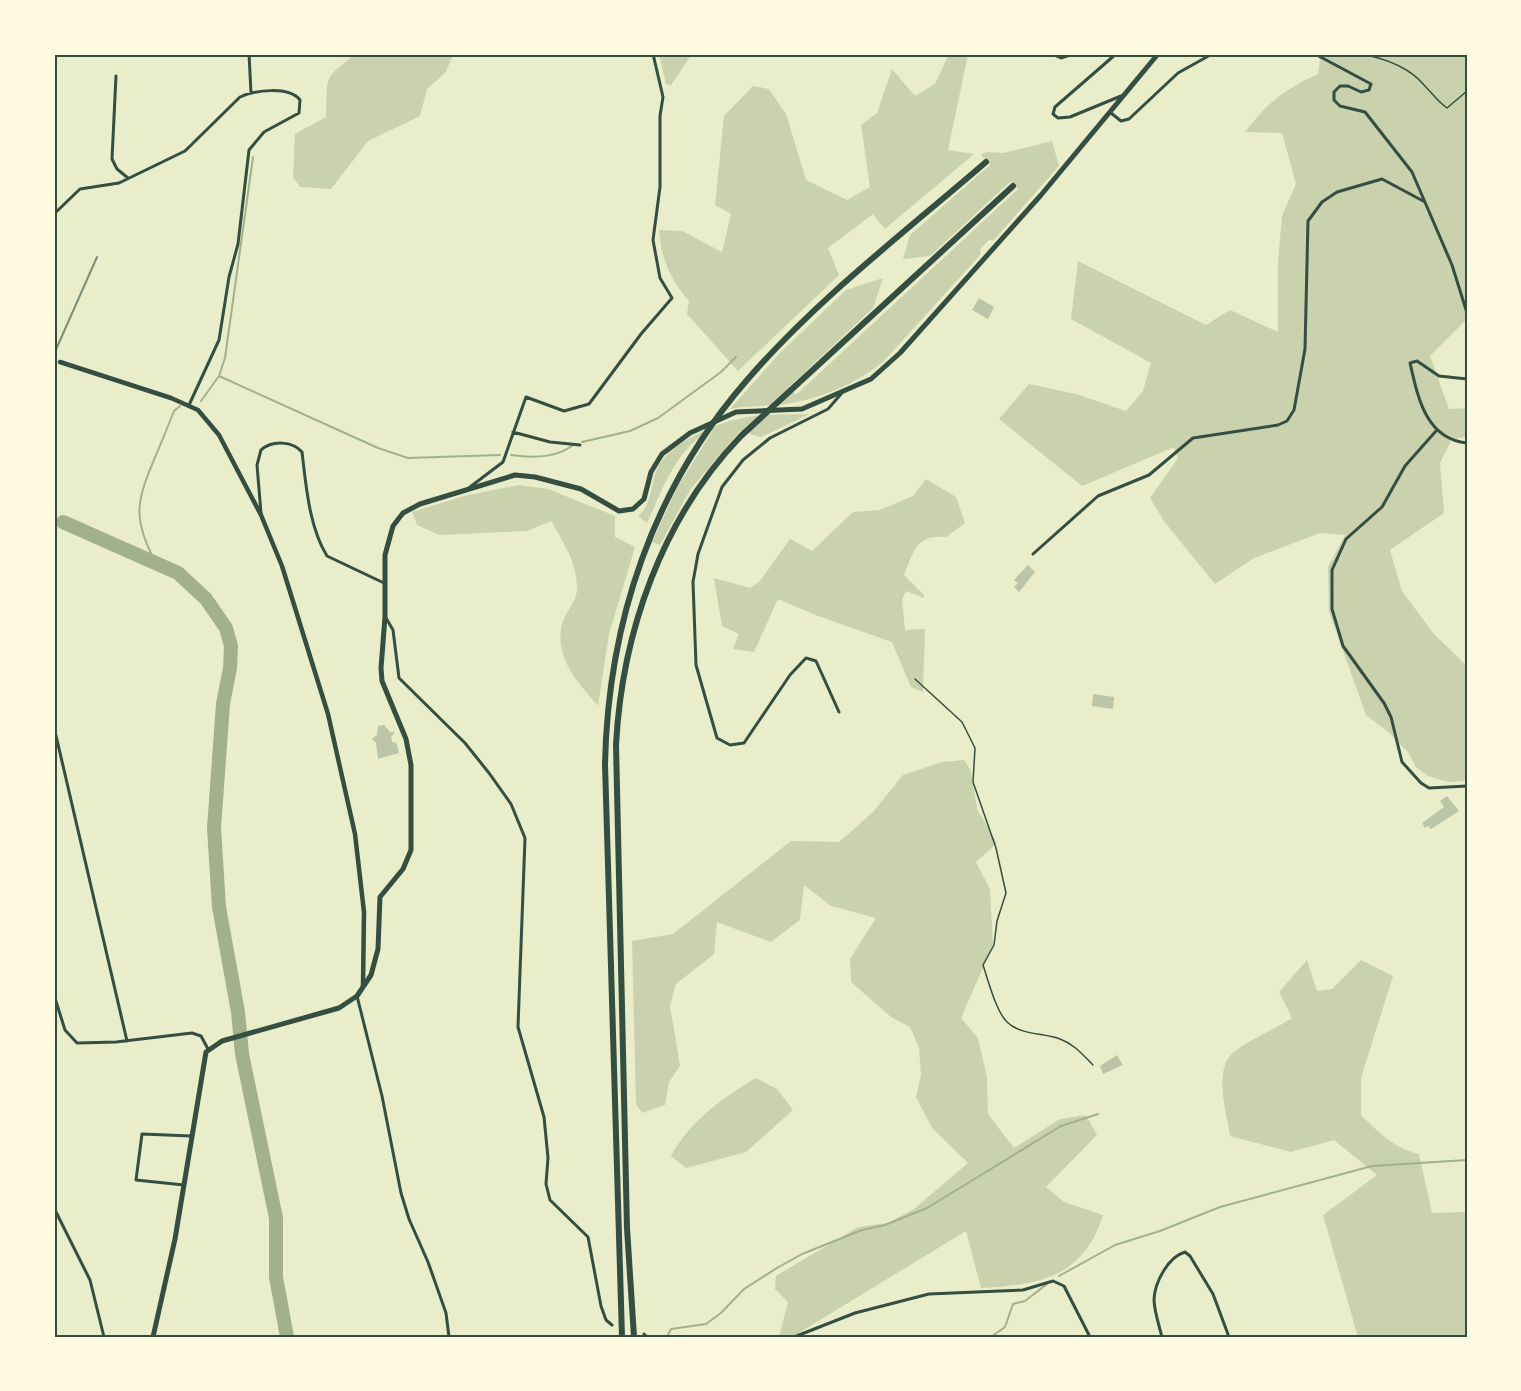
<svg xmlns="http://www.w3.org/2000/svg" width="1521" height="1391" viewBox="0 0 1521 1391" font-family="Lato,sans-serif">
  <rect width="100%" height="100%" fill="#e9edc9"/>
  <!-- green -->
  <path fill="#cad2ad" d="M 355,54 L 453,54 L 446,72 L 427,89 L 420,116 L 368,141 L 331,189 L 300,187 L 293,177 L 295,134 L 326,117 C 328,74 322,81 355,54 Z
    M 659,54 L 692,54 L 671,85 L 666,84 Z
    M 949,54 L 966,54 L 967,59 L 948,150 L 974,154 L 885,229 L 873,214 L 828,248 L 839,275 L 738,371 L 687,314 L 689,301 C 671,280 661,259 659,230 L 682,231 L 722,252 L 731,214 L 715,205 L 724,116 L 753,86 L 769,89 L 786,114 L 806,180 L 847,200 L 870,187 L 861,125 L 877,113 L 892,69 L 915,96 L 935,84 Z
    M 1317,54 L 1467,54 L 1467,319 L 1430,356 L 1449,409 L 1467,408 L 1467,437 L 1452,439 L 1440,463 L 1444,513 L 1390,550 L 1402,591 L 1434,634 L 1467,666 L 1467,781 L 1448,782 L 1428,776 L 1416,767 L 1408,752 L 1387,731 L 1366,715 L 1329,612 L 1328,567 L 1345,535 L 1320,533 L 1254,558 L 1215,584 L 1163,520 L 1150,498 L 1178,458 L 1174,447 L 1082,486 L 999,419 L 1029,384 L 1076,394 L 1126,411 L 1143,391 L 1151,363 L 1071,319 L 1078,261 L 1206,325 L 1230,310 L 1278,332 L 1278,261 L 1282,216 L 1296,184 L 1282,133 L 1245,132 C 1267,103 1285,89 1318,74 L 1320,60 Z
    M 1052,141 L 1059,166 L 993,241 L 990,239 L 981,248 L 980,255 L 884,361 C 857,383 825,397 791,403 C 771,407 750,405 730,409 L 779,354 L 846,290 L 883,278 L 873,308 L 789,387 L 796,395 L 1018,189 L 1011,181 L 930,256 L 903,259 L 910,235 L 990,165 L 981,155 L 986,152 L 1004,153 Z
    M 810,414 L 761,437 L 740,431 L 690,490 L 660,545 L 652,542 L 677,488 L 713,430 C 677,445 663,489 647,523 L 638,516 C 653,504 650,481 659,465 C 667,452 681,442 694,436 C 738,413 762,415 810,414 Z
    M 926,479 L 956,497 L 965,523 L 946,537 C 916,534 914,551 904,575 L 924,595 L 924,598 L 906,591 L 902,600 L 905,630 L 925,629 L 923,692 L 911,687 L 892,642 L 818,616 L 778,599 L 754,652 L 733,649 L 739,634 L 722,626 L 714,578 L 750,588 L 760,581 L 790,539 L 812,551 L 853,512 L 880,510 L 913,496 Z
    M 519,485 L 548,489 L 615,516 L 615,537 L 635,547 L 609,634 L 598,706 C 578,682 554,659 562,624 C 565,612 576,603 577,590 C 578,564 563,542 551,521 L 527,531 L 439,535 L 417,525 L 412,512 L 464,496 Z
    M 964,760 L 971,771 L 977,809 L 997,843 L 976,862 L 990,889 L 993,945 L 961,1018 L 978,1038 L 987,1077 L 988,1114 L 1014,1148 L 1060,1119 L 1086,1115 L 1097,1135 L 1046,1187 L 1064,1202 L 1103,1215 C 1083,1278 1039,1285 981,1288 L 966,1231 L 792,1337 L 779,1337 L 788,1302 L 775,1289 L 776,1276 L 858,1227 L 888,1223 L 914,1209 L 968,1163 L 932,1128 L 916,1097 L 921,1075 L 919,1048 L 910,1027 L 891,1017 L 851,982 L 850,959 L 876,918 L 831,906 L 804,885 L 800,920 L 771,942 L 717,922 L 714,954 L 676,984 L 670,1006 L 680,1066 L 669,1082 L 665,1105 L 642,1113 L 636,1104 L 632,941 L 673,934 L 791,841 L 839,842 L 873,812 L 903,775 L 942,762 Z
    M 1307,960 L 1317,991 L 1332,989 L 1361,960 L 1393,976 L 1361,1078 L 1361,1115 C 1378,1132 1395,1149 1419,1154 L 1432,1213 L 1467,1212 L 1467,1337 L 1358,1337 L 1323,1215 L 1377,1175 L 1334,1140 L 1291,1152 L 1230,1136 C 1227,1113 1212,1068 1235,1051 C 1252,1038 1274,1030 1292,1018 L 1279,992 Z
    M 756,1078 L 777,1089 L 793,1110 L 746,1152 L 686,1168 L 671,1156 C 690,1121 722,1098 756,1078 Z"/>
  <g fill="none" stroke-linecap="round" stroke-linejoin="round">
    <!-- stream -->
    <path stroke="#a3b18a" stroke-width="2" d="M 219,376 L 378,448 L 408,458 L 500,455
      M 201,401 L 219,376 L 225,358 L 253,157
      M 582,442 L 630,431 L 658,418 L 721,372 L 736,357
      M 511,455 C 530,458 555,458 572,446
      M 156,563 C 131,517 137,500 156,455 C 162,441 168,426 174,411 L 180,406
      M 1059,1276 L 1115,1245 L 1160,1231 L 1220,1207 L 1372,1166 L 1467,1160
      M 667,1337 L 671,1329 L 706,1324 L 721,1313 L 744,1289 L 777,1268 L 802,1254 L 862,1230 L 885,1225 L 927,1208 L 1061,1126 L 1098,1114
      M 991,1337 L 1005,1327 L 1013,1304 L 1025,1301 L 1047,1284"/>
    <!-- river -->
    <path stroke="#a3b18a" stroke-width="14" d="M 63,522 L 178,573 L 206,599 L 226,628 L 231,646 L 230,668 L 223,704 L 214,828 L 219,907 L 238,1012 L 242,1054 L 276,1218 L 276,1277 L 287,1337"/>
  </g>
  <!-- building -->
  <path fill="#bcc5a7" d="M 979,298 L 994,307 L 988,319 L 972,310 Z
    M 1028,565 L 1035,572 L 1019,592 L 1014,587 L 1018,583 L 1014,580 Z
    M 1093,694 L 1114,697 L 1113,709 L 1092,706 Z
    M 384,725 L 390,732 L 395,732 L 391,737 L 393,743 L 396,742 L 399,753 L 378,759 L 376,743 L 372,739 L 377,735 L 378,726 Z
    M 1447,796 L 1459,811 L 1431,829 L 1428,826 L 1425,828 L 1422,823 L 1444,807 L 1440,801 Z
    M 1117,1055 L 1123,1065 L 1103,1074 L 1100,1066 Z"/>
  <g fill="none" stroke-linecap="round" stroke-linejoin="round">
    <!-- path -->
    <path stroke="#344e41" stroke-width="1.5" d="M 1361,54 C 1383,58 1409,67 1424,85 C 1433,94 1437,101 1447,108 L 1467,91
      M 915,679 L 962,722 L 975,748 L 973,782 L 996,848 L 1006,893 L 997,921 L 994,945 L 983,965 C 988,980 996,1011 1007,1022 C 1020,1035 1044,1033 1060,1039 C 1074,1044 1083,1055 1093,1065"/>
    <!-- minor -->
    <path stroke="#344e41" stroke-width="3" d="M 249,54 L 251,93
      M 1052,54 L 1061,58 L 1073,54
      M 1116,54 L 1055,107 L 1053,114 L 1058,118 L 1070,117 L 1121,96
      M 1315,54 L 1371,84 L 1369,90 L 1361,92 L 1348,86 L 1340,86 L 1334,92 L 1334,100 L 1340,106 L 1365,112 L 1412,172 L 1452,265 L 1467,313
      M 116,76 L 112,159 L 117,169 L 128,178
      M 1111,113 L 1121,121 L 1129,119 L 1178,73 L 1212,54
      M 54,214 L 80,189 L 119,183 L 185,151 L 240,97 C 255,90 289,86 300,100 L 299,113 L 264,132 L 249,150 L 238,244 L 229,277 L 219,340 L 189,405
      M 1467,379 L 1439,376 L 1417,361 L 1410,363 C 1418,398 1426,439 1467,443
      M 1436,431 L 1405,466 L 1382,507 L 1346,539 L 1332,570 L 1332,609 L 1343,646 L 1384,703 L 1391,717 L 1402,762 L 1421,783 L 1429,788 L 1467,786
      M 513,432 L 550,442 L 580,445
      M 470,487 L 503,462 L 526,397 L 564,411 L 589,404 L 641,334 L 672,298 L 660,278 L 653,240 L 660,187 L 660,116 L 663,97 L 653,54
      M 261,513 L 257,465 L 261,450 C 272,440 293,441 302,452 C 306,485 309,527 327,556 L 384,583
      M 1033,554 L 1098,496 L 1149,475 L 1193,438 L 1278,425 L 1287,421 L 1294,410 L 1305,349 L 1308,221 L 1322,202 L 1337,192 L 1382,179 L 1425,202
      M 386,618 L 393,630 L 399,678 L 465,743 L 489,773 L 511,804 L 525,838 L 518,1027 L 544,1117 L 548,1158 L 546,1184 L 550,1200 L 588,1237 L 601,1306 L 606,1320 L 612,1325
      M 839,712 L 816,661 L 806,658 L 790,675 L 744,743 L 730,745 L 717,738 L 696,665 L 693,582 L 698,554 L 722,487 L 743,460 L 770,438 L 828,409 L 841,394
      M 54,727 L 127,1041
      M 54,995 L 65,1030 L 77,1043 L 116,1042 L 192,1033 L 201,1036 L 208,1049
      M 357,996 L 382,1096 L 401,1193 L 409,1219 L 428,1262 L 446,1313 L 449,1337
      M 184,1185 L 136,1180 L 142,1134 L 191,1136
      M 54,1208 L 90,1280 L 104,1337
      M 644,1334 L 647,1337
      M 794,1337 L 855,1313 L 929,1294 L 1023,1290 L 1053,1281 L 1064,1286 L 1090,1337
      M 1162,1337 C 1159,1325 1154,1311 1154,1299 C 1155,1282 1168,1257 1185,1252 L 1190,1256 L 1213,1294 L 1229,1337"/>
    <!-- tertiary -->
    <path stroke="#344e41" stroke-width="4.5" d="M 60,362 L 171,398 L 198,410 L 219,435 L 261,515 L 282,566 L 328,714 L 355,834 L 364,912 L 363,986"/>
    <!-- primary -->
    <path stroke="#344e41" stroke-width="5" d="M 153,1337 L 175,1239 L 206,1052 L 222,1041 L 339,1008 L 357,996 L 371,975 L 378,949 L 380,897 L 403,869 L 411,850 L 411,765 L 406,739 L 382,681 L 381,668 L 385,617 L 385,555 L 393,526 L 403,513 L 420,504 L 515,475 L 535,477 L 581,489 L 619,511 L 633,509 L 644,499 L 651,472 L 662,454 L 690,433 L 736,412 L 802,409 L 871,379 L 900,353 L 1041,195 L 1158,54"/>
    <!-- motorway -->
    <path stroke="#344e41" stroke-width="6" d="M 622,1337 L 605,764 C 608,622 653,488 747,380 C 817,299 905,232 986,162
      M 634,1337 L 627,1228 L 616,745 C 622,632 662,518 741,436 L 1013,186"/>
    <!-- rail -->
    <path stroke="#7c8e77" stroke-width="2" d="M 54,354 L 97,257"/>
  </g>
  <!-- border -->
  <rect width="1521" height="1391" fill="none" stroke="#fefae0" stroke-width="111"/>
  <rect x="56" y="56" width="1410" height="1280" fill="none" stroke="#344e41" stroke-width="2"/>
</svg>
